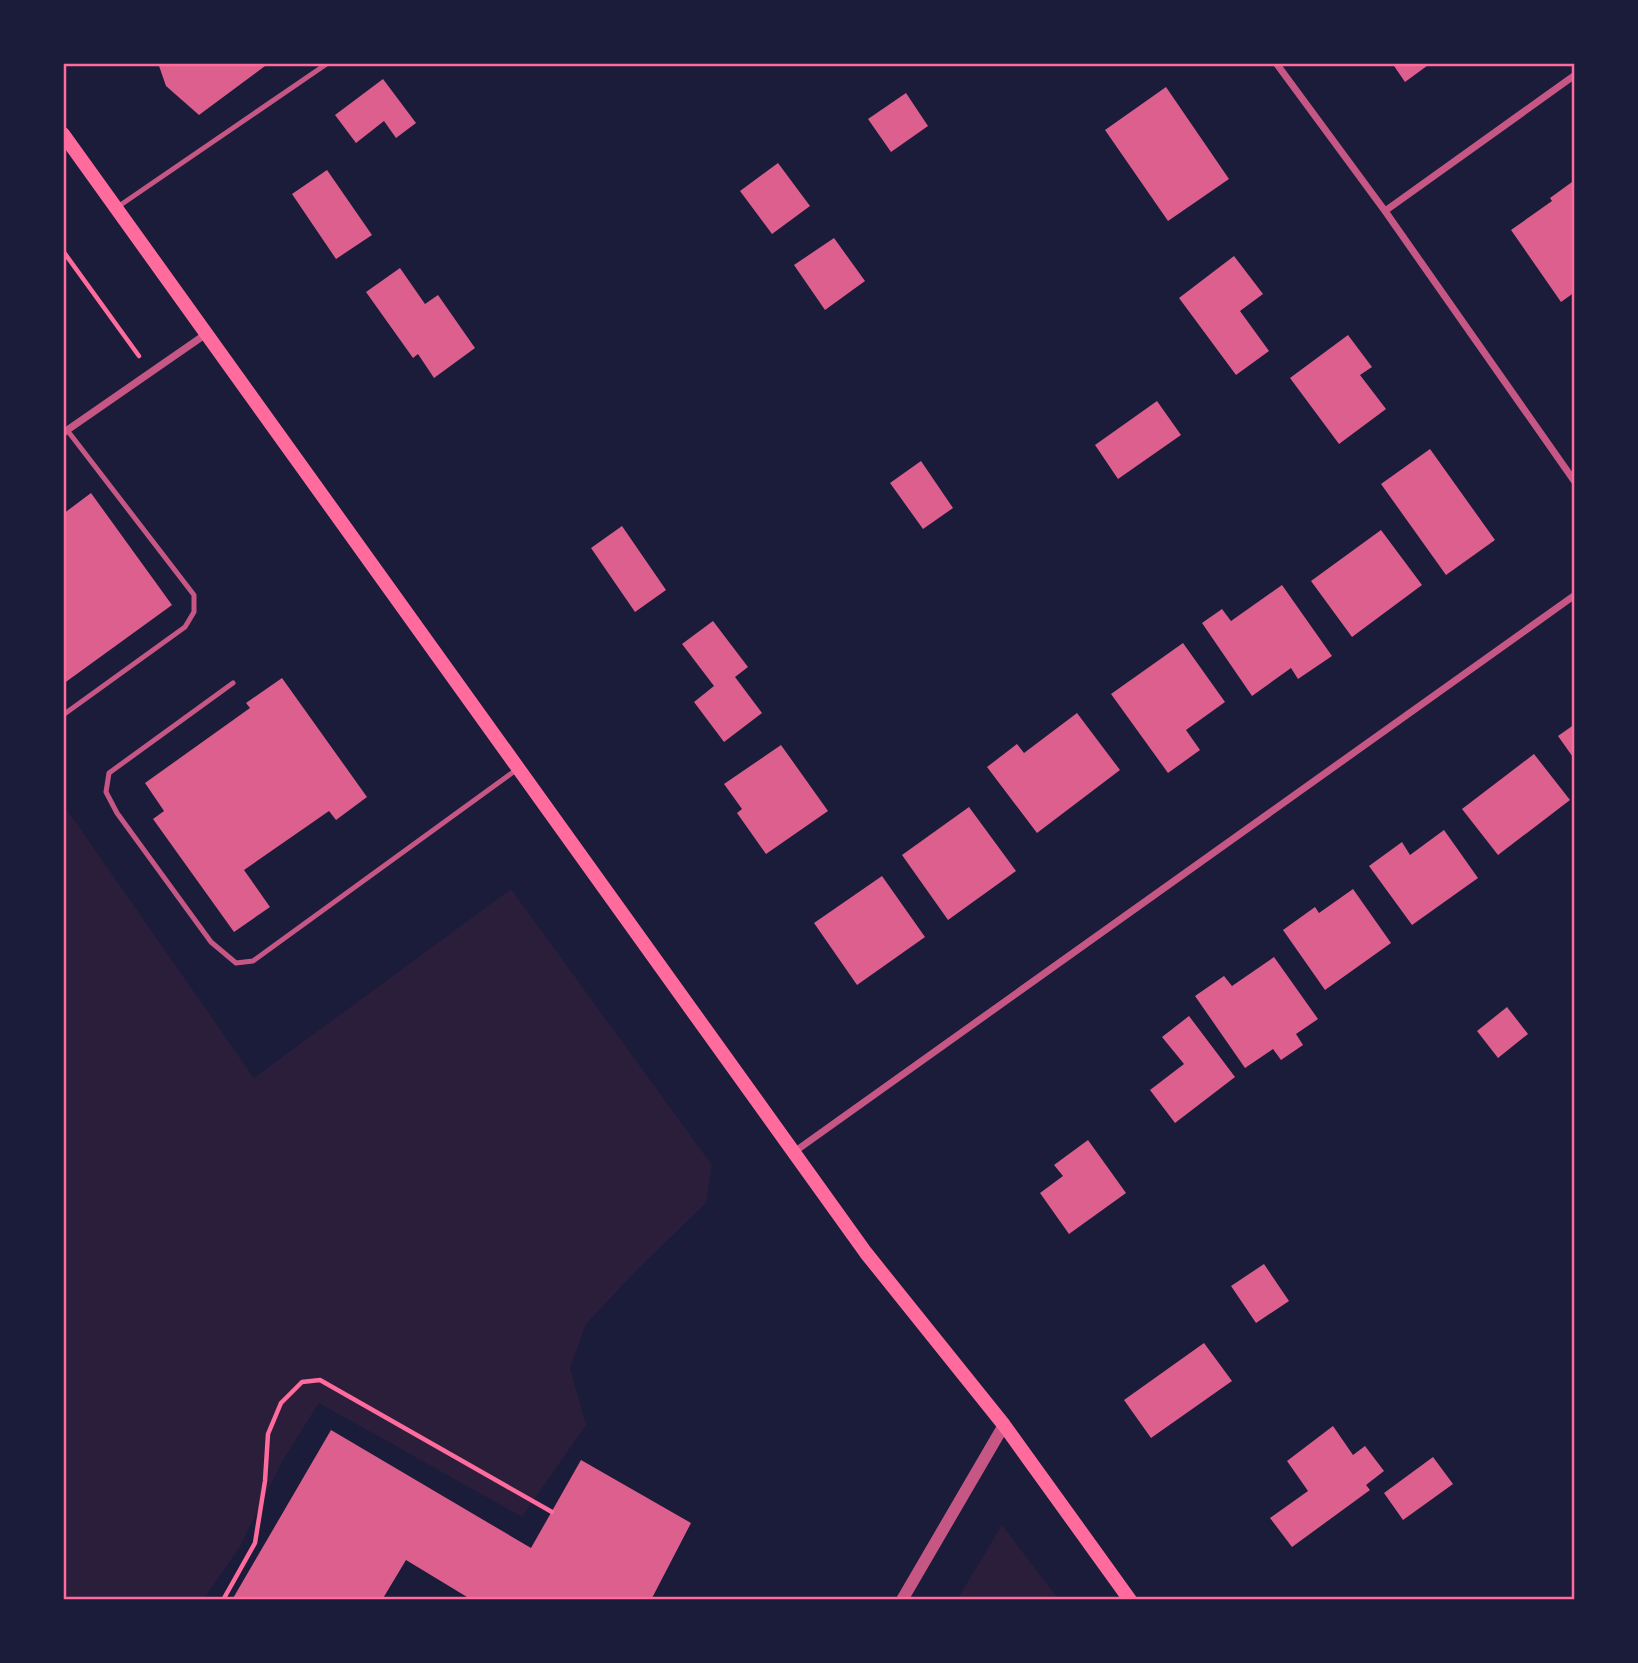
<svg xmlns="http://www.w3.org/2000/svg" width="1638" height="1663" viewBox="0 0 1638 1663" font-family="Jost,sans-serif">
  <rect width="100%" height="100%" fill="#1b1b3a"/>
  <!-- green -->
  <path fill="#2a1e3b" d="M 63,804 L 254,1078 L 511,889 L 712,1165 L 706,1203 L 638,1269 L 586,1324 L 570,1368 L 586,1425 L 522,1517 L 319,1403 L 283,1460 L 239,1548 L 203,1600 L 63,1600 Z
    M 1002,1525 L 1059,1600 L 957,1600 Z"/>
  <!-- building -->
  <path fill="#dd5f8e" d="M 158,63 L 269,63 L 199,115 L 166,86 Z
    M 1392,63 L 1431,63 L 1405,82 Z
    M 383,79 L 416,123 L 396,138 L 384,121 L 356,143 L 335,115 Z
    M 1166,87 L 1229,179 L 1168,221 L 1105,130 Z
    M 906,93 L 928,126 L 891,152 L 868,119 Z
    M 778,163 L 810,206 L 772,234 L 740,191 Z
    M 327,170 L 372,235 L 336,259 L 292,194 Z
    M 1572,182 L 1575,187 L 1575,292 L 1561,302 L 1511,230 L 1552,201 L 1550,198 Z
    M 834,238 L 865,281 L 825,310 L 794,265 Z
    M 1234,256 L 1263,294 L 1240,311 L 1269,351 L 1236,375 L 1179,298 Z
    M 400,268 L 425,304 L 438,295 L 475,348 L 434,378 L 418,354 L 413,358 L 366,292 Z
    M 1348,335 L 1372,367 L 1360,375 L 1386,409 L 1339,444 L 1290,378 Z
    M 1157,401 L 1181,435 L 1118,479 L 1095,445 Z
    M 1430,449 L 1495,540 L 1446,575 L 1381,484 Z
    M 921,461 L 953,508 L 923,529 L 890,483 Z
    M 91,493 L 172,605 L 63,684 L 63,514 Z
    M 622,526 L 666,590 L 635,612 L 591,548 Z
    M 1381,530 L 1422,585 L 1352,637 L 1311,581 Z
    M 1282,585 L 1332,656 L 1298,679 L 1291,668 L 1252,696 L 1202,623 L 1222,609 L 1231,621 Z
    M 713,621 L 748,667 L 735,677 L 762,713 L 724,742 L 694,702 L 714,686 L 682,644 Z
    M 1183,643 L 1225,702 L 1186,730 L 1200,750 L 1168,773 L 1111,694 Z
    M 282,678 L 367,797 L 336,820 L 329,811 L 244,870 L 270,907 L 234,932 L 153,819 L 164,811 L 145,783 L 250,708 L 246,703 Z
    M 1077,713 L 1120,770 L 1037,833 L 987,767 L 1017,744 L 1024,753 Z
    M 1575,724 L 1575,760 L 1558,736 Z
    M 781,745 L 828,811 L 766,854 L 737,813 L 742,809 L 724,784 Z
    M 1534,754 L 1570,800 L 1498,855 L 1462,809 Z
    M 969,807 L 1016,871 L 948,920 L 902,855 Z
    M 1444,830 L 1478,878 L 1412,925 L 1369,866 L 1402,842 L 1410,855 Z
    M 882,876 L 925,937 L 857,985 L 814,923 Z
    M 1353,889 L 1391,943 L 1325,990 L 1283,930 L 1315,907 L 1319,913 Z
    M 1274,957 L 1318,1019 L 1296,1034 L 1303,1045 L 1281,1060 L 1273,1049 L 1245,1068 L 1195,996 L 1224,976 L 1232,986 Z
    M 1507,1007 L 1528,1034 L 1498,1058 L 1477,1031 Z
    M 1189,1016 L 1235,1077 L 1175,1123 L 1150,1090 L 1184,1064 L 1162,1037 Z
    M 1088,1140 L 1126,1193 L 1069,1234 L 1040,1193 L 1063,1176 L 1054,1165 Z
    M 1264,1264 L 1289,1301 L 1256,1323 L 1231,1286 Z
    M 1204,1343 L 1232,1381 L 1151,1438 L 1124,1400 Z
    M 1333,1426 L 1353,1455 L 1365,1446 L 1384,1471 L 1366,1485 L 1370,1490 L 1292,1547 L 1270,1518 L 1308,1491 L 1287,1461 Z
    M 331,1430 L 531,1548 L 581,1460 L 691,1523 L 651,1600 L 472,1600 L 406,1560 L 382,1600 L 232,1600 Z
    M 1433,1457 L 1453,1484 L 1403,1520 L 1384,1493 Z"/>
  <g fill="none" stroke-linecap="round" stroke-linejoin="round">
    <!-- path -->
    <path stroke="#ff6b9d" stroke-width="4.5" d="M 63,251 L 139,356
      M 223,1600 L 255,1543 L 265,1481 L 268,1434 L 281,1403 L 302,1382 L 320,1380 L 552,1512"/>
    <!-- service -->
    <path stroke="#c65784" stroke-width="5" d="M 119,206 L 328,63
      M 233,683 L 109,773 L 106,792 L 117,813 L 211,942 L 236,963 L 253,961 L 516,770
      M 63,715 L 185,627 L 194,612 L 194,595 L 67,430"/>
    <!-- minor -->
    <path stroke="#c65784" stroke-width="7" d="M 1276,63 L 1385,211 L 1575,482
      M 1385,211 L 1575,75
      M 63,433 L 206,334
      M 794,1152 L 1575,595"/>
    <!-- tertiary -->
    <path stroke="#c65784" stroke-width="12" d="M 902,1600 L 1004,1425"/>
    <!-- secondary -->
    <path stroke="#ff6b9d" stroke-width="14" d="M 63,134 L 866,1253 L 1004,1425 L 1130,1600"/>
  </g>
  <!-- border -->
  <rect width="1638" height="1663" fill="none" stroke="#1b1b3a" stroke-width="130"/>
  <rect x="65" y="65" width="1508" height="1533" fill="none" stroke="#ff6b9d" stroke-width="2.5"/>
</svg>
